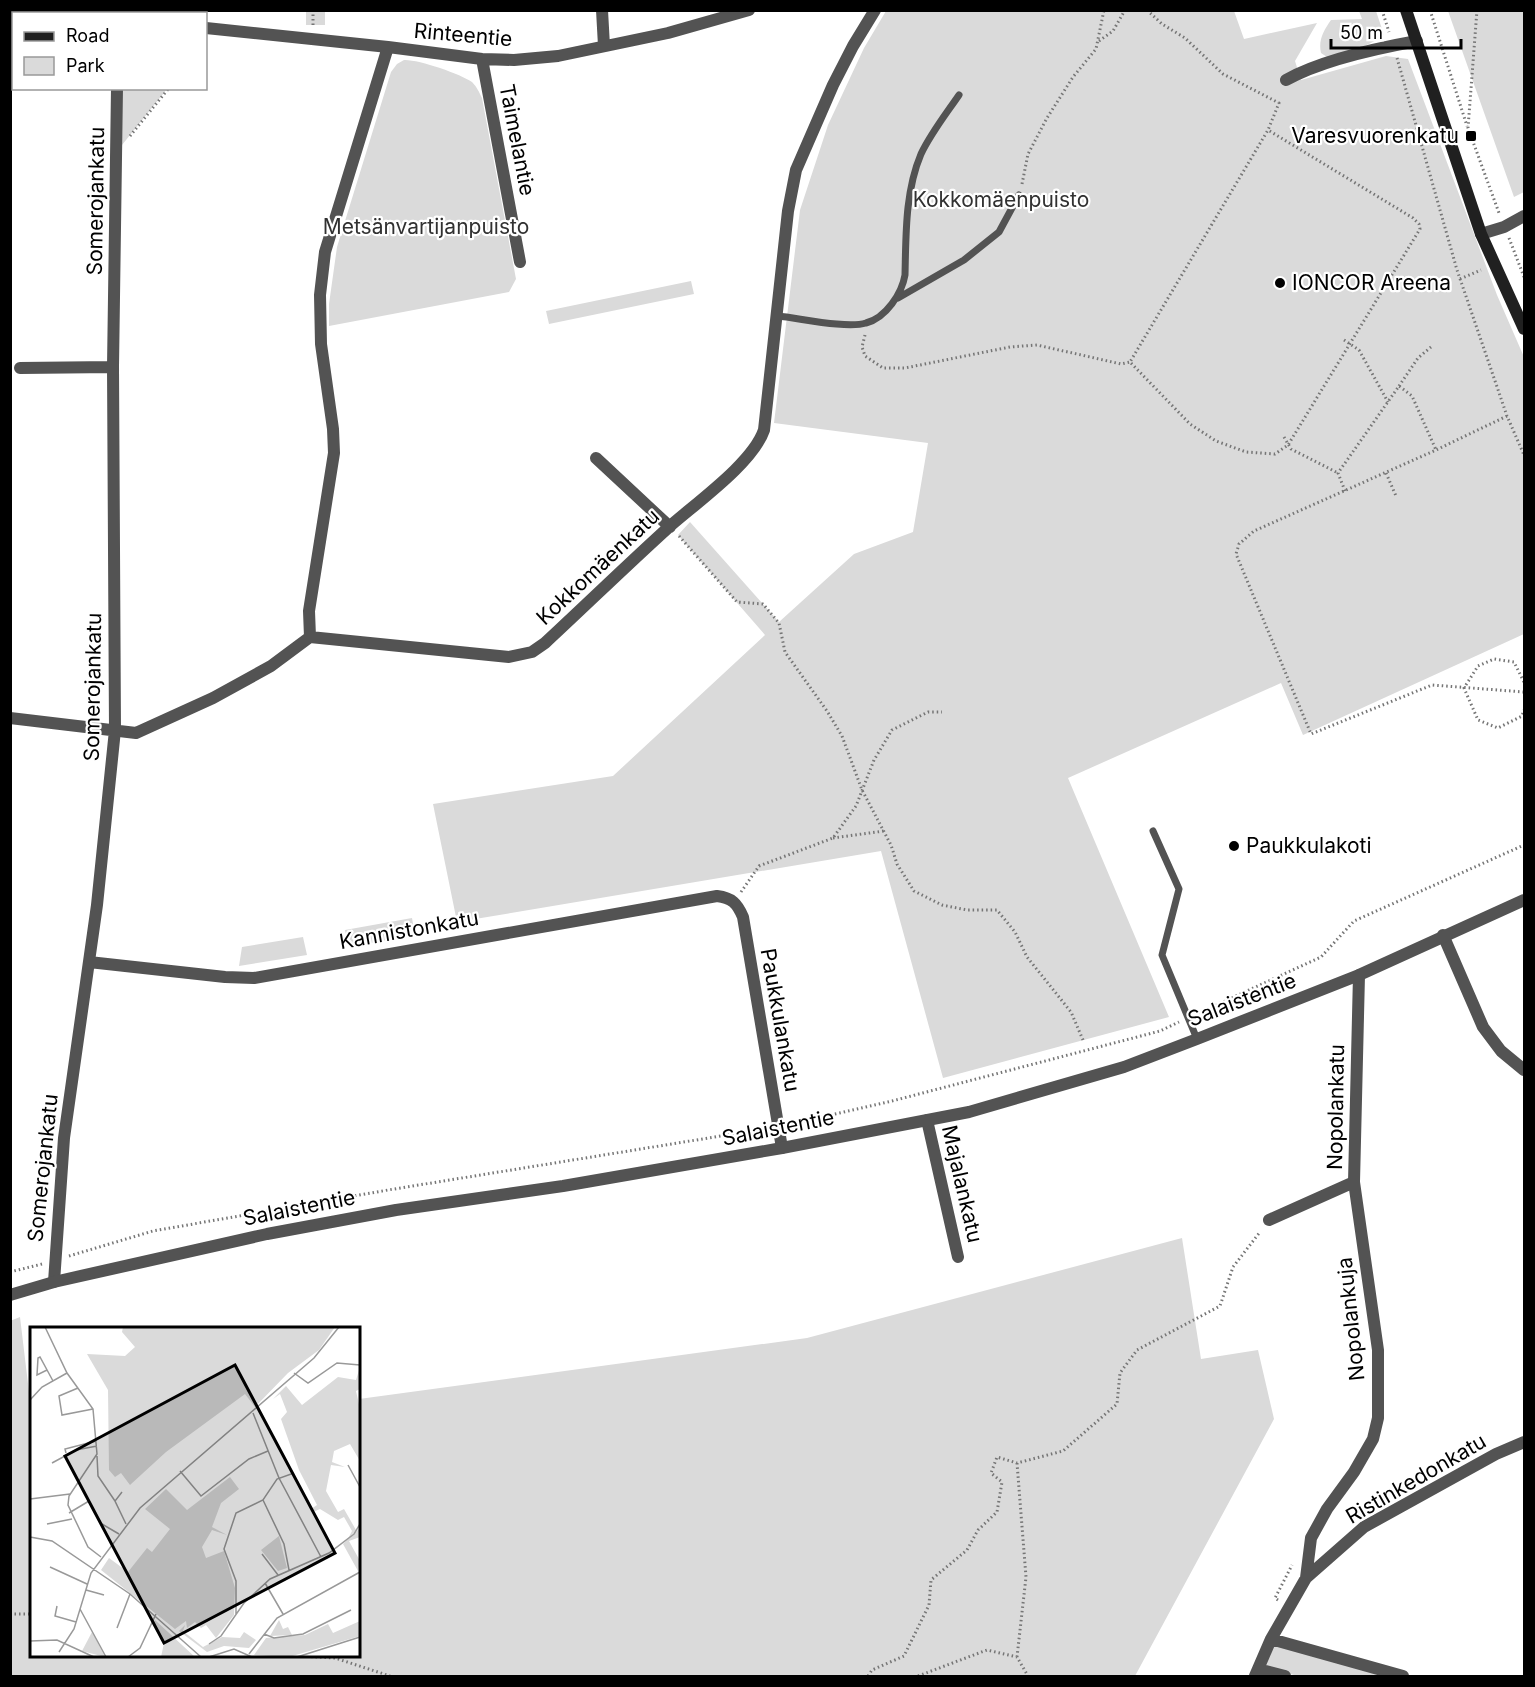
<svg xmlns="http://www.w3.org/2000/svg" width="1535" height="1687" viewBox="0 0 1535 1687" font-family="Inter,sans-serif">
  <rect width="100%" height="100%" fill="#fff"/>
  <!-- green -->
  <path fill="#dadada" d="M 306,11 L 325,11 L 325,25 L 306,25 Z
    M 886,11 L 1234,11 L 1244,39 L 1317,23 L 1295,61 L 1301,80 L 1386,56 L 1408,59 L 1497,295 L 1524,357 L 1524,634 L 1303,735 L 1281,683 L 1068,778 L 1169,1017 L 943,1078 L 881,851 L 457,922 L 433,804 L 613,776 L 765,635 L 678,535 L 690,522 L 779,622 L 854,554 L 913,532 L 928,443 L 774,423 L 800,210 L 828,125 L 864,48 Z
    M 1359,11 L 1376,11 L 1384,35 C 1367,47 1348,53 1327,57 L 1321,53 C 1318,40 1324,30 1331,20 L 1362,19 Z
    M 1448,11 L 1524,11 L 1524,192 L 1514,197 Z
    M 404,60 C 417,59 461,74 472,82 C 477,87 479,92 482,98 L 516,279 L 509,292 L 329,326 L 329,304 L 337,247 L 391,72 L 397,64 Z
    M 119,89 L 167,89 L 118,150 Z
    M 691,281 L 694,294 L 549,324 L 546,311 Z
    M 412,918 L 415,935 L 348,947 L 345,930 Z
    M 303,937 L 307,955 L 239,966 L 242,947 Z
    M 1182,1238 L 1201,1359 L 1258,1350 L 1274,1419 L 1135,1676 L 11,1676 L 10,1321 L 20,1317 L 32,1417 L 32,1656 L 358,1656 L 359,1399 L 807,1338 Z
    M 1273,1643 L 1391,1676 L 1298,1676 L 1262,1667 Z"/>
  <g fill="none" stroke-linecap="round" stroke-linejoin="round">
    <!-- path -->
    <path stroke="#757575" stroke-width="3" stroke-dasharray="1.5 3" stroke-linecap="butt" d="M 1147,10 L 1162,24 L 1185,38 L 1223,74 L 1279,103 L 1268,130 L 1130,362 L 1190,424 L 1216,441 L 1246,452 L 1275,454 L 1288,445 L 1420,229 L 1419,224 L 1413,218 L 1268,130
      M 1382,10 L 1389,32
      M 1430,10 L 1467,126
      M 1477,10 L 1468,128 L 1499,213
      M 313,25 L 313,10
      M 1099,41 L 1113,31 L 1125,10
      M 1397,58 L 1457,270 L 1507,416 L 1524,455
      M 130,136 L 169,88
      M 1022,184 L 1028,154 L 1047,118 L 1073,77 L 1096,49 L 1104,10
      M 1509,238 L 1524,277
      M 1460,279 L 1481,270
      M 865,335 L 862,347 L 865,356 L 883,368 L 905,368 L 1010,347 L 1037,345 L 1121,364 L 1130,362
      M 1344,340 L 1359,350 L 1388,402
      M 1399,386 L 1418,358 L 1431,347
      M 1507,416 L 1436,450 L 1254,531 L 1239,544 L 1236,554 L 1311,734 L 1432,685 L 1524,692
      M 1284,437 L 1291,449 L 1338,473
      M 1386,473 L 1396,496
      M 1345,491 L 1338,473 L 1399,386 L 1412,396 L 1436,450
      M 679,536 L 737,602 L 763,604 L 779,623 L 785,652 L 827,711 L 842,736 L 862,790 L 891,845 L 897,864 L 914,891 L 942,905 L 967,910 L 997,910 L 1015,932 L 1027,957 L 1071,1012 L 1083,1040
      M 1524,682 L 1514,662 L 1494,659 L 1478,666 L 1464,688 L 1478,720 L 1498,728 L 1522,716 L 1524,710
      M 833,838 L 884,831
      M 741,892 L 759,866 L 833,838 L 856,806 L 874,760 L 892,730 L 928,712 L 942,712
      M 1199,1013 L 1321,957 L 1354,921 L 1524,845
      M 791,1124 L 892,1101 L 1160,1031 L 1179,1022
      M 69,1256 L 153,1231 L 388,1190 L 764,1129
      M 10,1272 L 42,1264
      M 1017,1463 L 1026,1577 L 1017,1657
      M 1278,1600 L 1275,1598 L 1292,1565
      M 10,1614 L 32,1614
      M 302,1656 L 335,1658 L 390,1676
      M 868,1676 L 872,1670 L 904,1656 L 929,1605 L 931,1580 L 967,1550 L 978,1530 L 997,1512 L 1002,1482 L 991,1473 L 997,1457 L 1017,1463 L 1063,1451 L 1117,1404 L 1120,1373 L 1137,1350 L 1220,1306 L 1233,1267 L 1260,1232
      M 918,1676 L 987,1650 L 1017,1657 L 1028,1676"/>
    <!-- service -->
    <path stroke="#535353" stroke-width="7" d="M 898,298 L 964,260 L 999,232 L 1019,195
      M 778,316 C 799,318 847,329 866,323 C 886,318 902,293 905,275 C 906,235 905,192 921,154 C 931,133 946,114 959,95
      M 1153,831 L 1179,889 L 1162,955 L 1197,1039"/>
    <!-- minor -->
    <path stroke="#535353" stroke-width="12" d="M 602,10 L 604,46
      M 10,25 L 14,25
      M 206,28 L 388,47 L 482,59 L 514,60 L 558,56 L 668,33 L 749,10
      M 482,59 L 520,262
      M 1286,80 C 1320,61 1378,48 1417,41
      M 1481,234 L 1504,227 L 1524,216
      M 20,368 L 113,367
      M 596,458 L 670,527
      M 310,637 L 309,611 L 334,453 L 333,429 L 321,344 L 320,295 L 325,252 L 388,47
      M 10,718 L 136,733 L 213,698 L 271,666 L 310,637 L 509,657 L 532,652 L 545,643 C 586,605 627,565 669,527 C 696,503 753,463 764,430 L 788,211 L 796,170 L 833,85 L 853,46 L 875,10
      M 1443,935 L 1483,1027 L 1501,1051 L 1524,1070
      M 89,962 L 225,977 L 254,978 L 717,896 C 732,898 737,903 743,917 L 782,1148
      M 927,1120 L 958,1257
      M 1269,1220 L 1354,1182 L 1359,975
      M 54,1282 L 64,1138 L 97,905 L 115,730 L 113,367 L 117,88
      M 1306,1578 L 1311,1538 L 1327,1509 L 1354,1472 L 1373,1439 L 1378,1418 L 1378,1350 L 1354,1182
      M 1271,1639 L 1403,1676
      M 1258,1669 L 1285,1676
      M 1255,1676 L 1271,1639 L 1306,1578 L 1364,1527 L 1496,1454 L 1524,1442"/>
    <!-- tertiary -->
    <path stroke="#535353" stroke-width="12" d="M 10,1295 L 54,1282 L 267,1234 L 396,1210 L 563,1186 L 782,1148 L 969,1112 L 1124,1067 L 1197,1039 L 1359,975 L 1524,900"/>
    <!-- secondary -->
    <path stroke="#202020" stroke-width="12" d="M 1406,10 L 1481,234 L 1524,329"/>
  </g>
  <!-- markers -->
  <g fill="#000" stroke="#fff" stroke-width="2">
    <rect x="1465" y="130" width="12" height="12" rx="3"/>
    <circle cx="1280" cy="283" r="6"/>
    <circle cx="1234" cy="846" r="6"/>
  </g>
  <g text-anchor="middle" stroke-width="4.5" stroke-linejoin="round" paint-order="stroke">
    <!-- street labels -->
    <g font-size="21" fill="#000" stroke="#fff">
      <text transform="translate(463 35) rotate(5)" y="7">Rinteentie</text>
      <text transform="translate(517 140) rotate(79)" y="7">Taimelantie</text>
      <text transform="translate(96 201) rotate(-89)" y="7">Somerojankatu</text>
      <text transform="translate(598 567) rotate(-43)" y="7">Kokkomäenkatu</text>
      <text transform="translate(93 687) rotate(-89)" y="7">Somerojankatu</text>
      <text transform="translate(409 930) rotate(-10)" y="7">Kannistonkatu</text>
      <text transform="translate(1242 1000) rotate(-21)" y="7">Salaistentie</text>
      <text transform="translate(780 1020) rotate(80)" y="7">Paukkulankatu</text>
      <text transform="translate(1336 1107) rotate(-89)" y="7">Nopolankatu</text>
      <text transform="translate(778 1128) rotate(-11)" y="7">Salaistentie</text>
      <text transform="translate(43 1168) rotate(-84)" y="7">Somerojankatu</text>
      <text transform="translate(962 1184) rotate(77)" y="7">Majalankatu</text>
      <text transform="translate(299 1208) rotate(-11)" y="7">Salaistentie</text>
      <text transform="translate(1351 1319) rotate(-96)" y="7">Nopolankuja</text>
      <text transform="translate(1416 1479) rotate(-30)" y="7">Ristinkedonkatu</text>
    </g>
    <!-- poi labels -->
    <g font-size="21" fill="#000" stroke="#fff" text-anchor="start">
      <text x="1459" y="143" text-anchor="end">Varesvuorenkatu</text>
      <text x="1292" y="290">IONCOR Areena</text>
      <text x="1246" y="853">Paukkulakoti</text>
    </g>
    <!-- park labels -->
    <g font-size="21" fill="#313131" stroke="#fff">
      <text x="1001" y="207">Kokkomäenpuisto</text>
      <text x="426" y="234">Metsänvartijanpuisto</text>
    </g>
  </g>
  <!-- overview -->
  <g transform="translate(30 1327)">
    <rect width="330" height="330" fill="#fff"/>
    <path d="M 93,0 L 188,1 L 305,0 L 289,23 L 258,46 L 225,80 L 215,67 L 136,125 L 100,158 L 91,146 L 85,150 L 79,143 L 78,63 L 57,27 L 95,29 L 105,20 L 92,5 ZM 330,40 L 330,62 L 326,64 L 330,82 L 330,134 L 320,117 L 304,124 L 302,135 L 315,140 L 301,138 L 296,164 L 308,185 L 314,182 L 326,203 L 318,212 L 322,204 L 314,190 L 308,193 L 290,182 L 283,185 L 281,182 L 287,178 L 269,143 L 251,92 L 257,85 L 250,67 L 243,72 L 256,59 L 272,78 L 308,50 L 326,53 ZM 200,150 L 209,162 L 191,176 L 182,200 L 197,208 L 182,203 L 172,220 L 176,231 L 194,224 L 205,261 L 204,288 L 186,311 L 176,298 L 171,301 L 165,295 L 157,301 L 156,294 L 145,302 L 71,243 L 79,231 L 98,245 L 117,221 L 122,225 L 140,202 L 115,182 L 136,162 L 157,183 ZM 330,201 L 330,210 L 319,214 L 330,234 L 328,244 L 313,217 ZM 249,209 L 257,241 L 248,244 L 231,223 ZM 125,293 L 165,330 L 131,330 L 134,316 L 122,297 ZM 249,293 L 253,302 L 258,300 L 262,308 L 240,309 ZM 330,294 L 330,309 L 259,330 L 224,328 L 236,311 L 275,308 L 298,297 L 303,306 ZM 155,298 L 153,304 L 173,320 L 192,310 L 210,311 L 214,305 L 226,313 L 219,321 L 194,319 L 177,325 L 149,304 ZM 62,305 L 75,330 L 52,324 Z" fill="#dadada"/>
    <path fill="none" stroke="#999" stroke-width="1.5" d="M 15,0 L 37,46 L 63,82 L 67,127 L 39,169 L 38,178 L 58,220 L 71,230M 17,43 L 7,48 L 8,31 L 10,30 L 23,54M 264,46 L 278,56 L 307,36 L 330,38M 48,61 L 29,69 L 32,88 L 63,82M 0,73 L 12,60 L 37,46M 223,86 L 249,151 L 291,230M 36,126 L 35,122 L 66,114M 67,129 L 68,149 L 85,174M 22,136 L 46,123 L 67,119M 318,138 L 330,160M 150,144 L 171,169 L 219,132 L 238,124M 92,165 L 85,174 L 96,197M 0,172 L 40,167M 233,173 L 254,217 L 259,243M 39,186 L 59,174M 17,197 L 42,192M 72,197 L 89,207M 0,210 L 22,214 L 100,267 L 171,330M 232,227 L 248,248M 20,240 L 57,257M 235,256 L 253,287M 56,263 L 74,268M 27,279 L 25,289 L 46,295M 50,282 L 76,330M 206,287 L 206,254 L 194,222 L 206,186 L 233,173 L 247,152 L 264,146M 87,301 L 100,267M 234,307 L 244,311 L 273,307 L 321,283M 0,314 L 27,313 L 64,330M 179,317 L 191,309 L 214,276 L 240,252 L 299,226 L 324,207 L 330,197M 29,325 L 44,302 L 61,246 L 110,181 L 284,31 L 309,0M 219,327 L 247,291 L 330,245M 98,330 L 110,321 L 126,287M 179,330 L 204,322 L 222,330M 267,330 L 330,310"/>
    <path fill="#000" fill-opacity="0.15" stroke="#000" stroke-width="3" d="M 205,38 L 305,226 L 134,316 L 35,129 Z"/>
    <rect width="330" height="330" fill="none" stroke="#000" stroke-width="3"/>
  </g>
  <!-- border -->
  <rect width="1535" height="1687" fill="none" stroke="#000000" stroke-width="24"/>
  <!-- legend -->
  <rect x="12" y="12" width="195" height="78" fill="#ffffff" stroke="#999999" stroke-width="1.5"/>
  <rect x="24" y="32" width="30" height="9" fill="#202020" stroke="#999999" stroke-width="1.5"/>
  <text x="66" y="42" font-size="18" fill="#000000">Road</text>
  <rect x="24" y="57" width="30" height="18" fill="#dadada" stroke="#999999" stroke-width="1.5"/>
  <text x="66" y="72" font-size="18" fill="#000000">Park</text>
  <!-- scale -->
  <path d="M1331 39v9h130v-9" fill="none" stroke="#000000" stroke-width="3"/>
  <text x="1340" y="39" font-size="18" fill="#000000" stroke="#ffffff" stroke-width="4.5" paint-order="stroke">50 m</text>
</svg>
